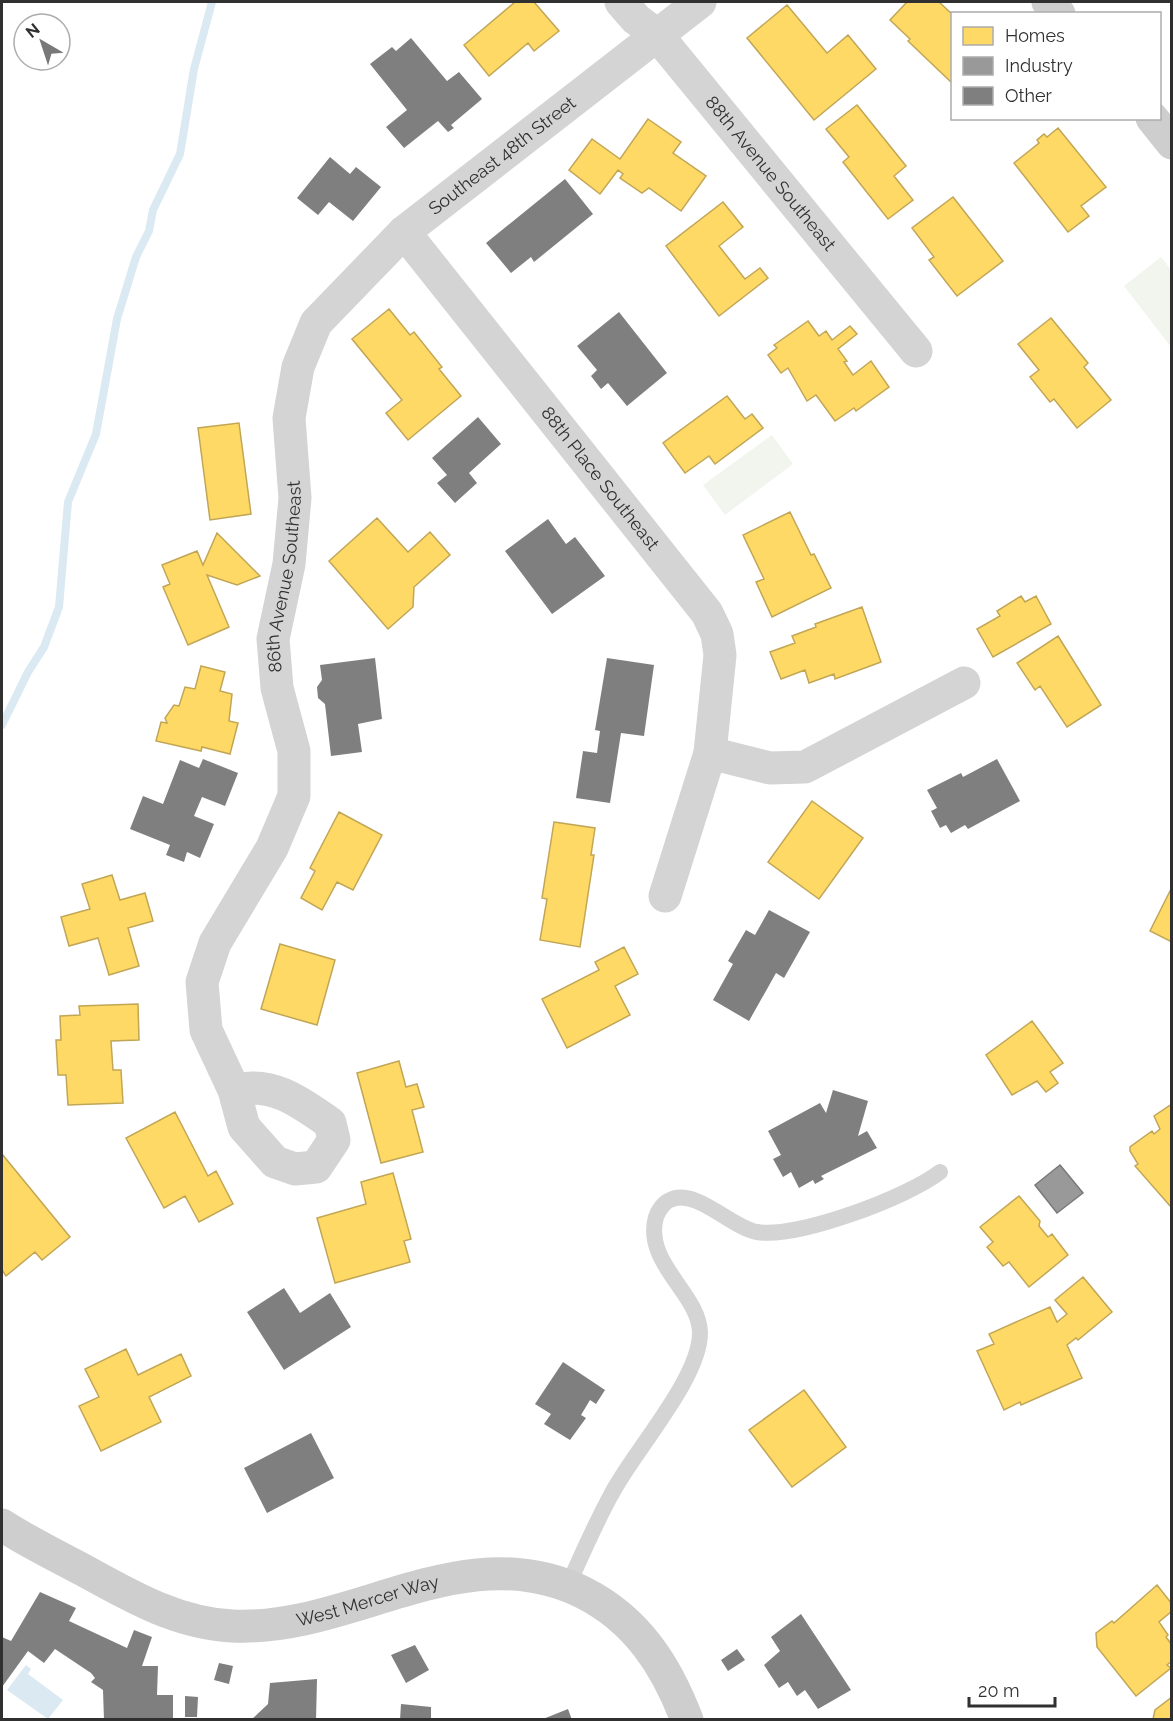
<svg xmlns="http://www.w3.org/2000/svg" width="1173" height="1721" viewBox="0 0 1173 1721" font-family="Raleway,sans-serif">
  <rect width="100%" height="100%" fill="#fff"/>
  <!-- green -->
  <path fill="#f1f5ed" d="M 1161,257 L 1171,270 L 1171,347 L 1124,286 Z
    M 772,435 L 793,464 L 725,515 L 703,485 Z"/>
  <!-- water -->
  <path fill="#dae9f2" d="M 26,1665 L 31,1669 L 28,1674 L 63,1700 L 48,1719 L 7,1690 Z"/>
  <!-- homes -->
  <path fill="#ffd966" stroke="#c1a656" stroke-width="1.5" d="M 515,2 L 534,2 L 559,31 L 534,51 L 528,43 L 489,76 L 464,45 Z
    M 907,2 L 939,2 L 952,14 L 952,83 L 908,41 L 910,39 L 890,20 Z
    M 787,5 L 827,53 L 848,35 L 876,69 L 814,120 L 747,38 Z
    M 857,105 L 906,166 L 894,176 L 913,200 L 888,219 L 843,162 L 849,157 L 826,129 Z
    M 648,119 L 681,142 L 673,153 L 706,176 L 681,211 L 649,188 L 642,193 L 620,178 L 623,174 L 618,170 L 600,194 L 569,170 L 592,139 L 620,159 Z
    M 1058,128 L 1106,187 L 1081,206 L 1089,216 L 1068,232 L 1014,163 L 1039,143 L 1037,140 L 1044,134 L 1047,137 Z
    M 953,197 L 1003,261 L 957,296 L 929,260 L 934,257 L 912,228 Z
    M 723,202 L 743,227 L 719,246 L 745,279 L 760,268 L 768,278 L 719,316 L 666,246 Z
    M 389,309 L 410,335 L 414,332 L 442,367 L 439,369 L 461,396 L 408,440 L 386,413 L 402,400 L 352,339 Z
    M 1051,318 L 1088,363 L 1084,367 L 1111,400 L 1077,428 L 1054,399 L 1050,402 L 1030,377 L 1039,370 L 1018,344 Z
    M 808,321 L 819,336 L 826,331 L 832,340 L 850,326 L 857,334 L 838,349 L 847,361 L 844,362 L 853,375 L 871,361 L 889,387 L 856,411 L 854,408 L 835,421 L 816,395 L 807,401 L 788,368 L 781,373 L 768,355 L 777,348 L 774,345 Z
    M 727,396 L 745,419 L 752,414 L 763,428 L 715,464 L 709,456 L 685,473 L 663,443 Z
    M 239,423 L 251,514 L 210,520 L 198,428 Z
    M 790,512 L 811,555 L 814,554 L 831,588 L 772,617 L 756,582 L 764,579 L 743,535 Z
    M 377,518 L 408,552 L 430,532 L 450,555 L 414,587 L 413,607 L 388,629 L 329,561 Z
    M 217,533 L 260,576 L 237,585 L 207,575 L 229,627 L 188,645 L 163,587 L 170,584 L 162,565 L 197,551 L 203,565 Z
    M 1021,596 L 1025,602 L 1036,596 L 1051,624 L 993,657 L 977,629 L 1000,616 L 997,611 Z
    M 862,607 L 881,662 L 835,679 L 834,674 L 809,683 L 805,670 L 781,679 L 770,652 L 795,643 L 792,636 L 816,627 L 815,624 Z
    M 1058,636 L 1101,705 L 1067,727 L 1040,686 L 1035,690 L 1017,663 Z
    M 201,666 L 225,672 L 220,691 L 232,694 L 229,721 L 238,723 L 230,754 L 202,747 L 201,751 L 156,741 L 161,722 L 167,723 L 165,718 L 174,705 L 179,706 L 185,687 L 195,689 Z
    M 812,801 L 863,838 L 819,899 L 768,862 Z
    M 339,812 L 382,835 L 353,890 L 337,882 L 322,910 L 301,898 L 315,871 L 310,868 Z
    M 554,822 L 595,828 L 591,855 L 594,855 L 580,947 L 540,940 L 547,899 L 542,898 Z
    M 112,875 L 120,900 L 145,893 L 153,921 L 128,928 L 139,966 L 109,975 L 98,938 L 69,946 L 61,917 L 90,909 L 82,884 Z
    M 1172,887 L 1172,942 L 1150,931 Z
    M 280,944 L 335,960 L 317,1025 L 261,1009 Z
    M 624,947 L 638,974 L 615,986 L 630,1015 L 567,1048 L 542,999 L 599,970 L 595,962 Z
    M 138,1004 L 139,1040 L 111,1041 L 113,1070 L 121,1070 L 123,1103 L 68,1105 L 66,1075 L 58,1075 L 56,1040 L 61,1040 L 60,1016 L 80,1015 L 79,1006 Z
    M 1032,1021 L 1063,1063 L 1050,1072 L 1058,1083 L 1046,1092 L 1037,1081 L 1012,1095 L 986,1055 Z
    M 399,1061 L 406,1087 L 417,1084 L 424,1107 L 412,1110 L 423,1152 L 381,1163 L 357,1073 Z
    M 1172,1104 L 1172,1207 L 1171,1207 L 1135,1166 L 1138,1164 L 1130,1151 L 1130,1147 L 1152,1131 L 1154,1134 L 1160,1129 L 1154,1116 Z
    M 175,1112 L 208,1176 L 216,1171 L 233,1204 L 199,1222 L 185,1196 L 164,1208 L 126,1138 Z
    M 2,1154 L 70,1237 L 42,1260 L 35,1252 L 6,1276 L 2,1270 Z
    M 393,1173 L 411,1239 L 404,1241 L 410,1262 L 335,1283 L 317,1218 L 366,1204 L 361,1182 Z
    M 1019,1196 L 1040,1221 L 1039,1226 L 1048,1237 L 1052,1234 L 1068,1255 L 1029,1287 L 1009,1262 L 1003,1266 L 987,1247 L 993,1242 L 980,1227 Z
    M 1083,1277 L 1112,1312 L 1078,1340 L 1076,1338 L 1067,1345 L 1082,1378 L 1021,1405 L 1020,1402 L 1004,1410 L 977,1351 L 994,1344 L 989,1334 L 1050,1307 L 1057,1322 L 1067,1314 L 1055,1300 Z
    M 126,1349 L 138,1375 L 181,1354 L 191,1376 L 149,1397 L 161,1422 L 101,1451 L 79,1406 L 99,1397 L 85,1369 Z
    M 804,1390 L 846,1447 L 792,1487 L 749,1430 Z
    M 1157,1585 L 1172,1604 L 1172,1611 L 1159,1622 L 1168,1635 L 1166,1637 L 1172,1645 L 1172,1661 L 1167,1665 L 1171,1668 L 1136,1696 L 1097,1647 L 1096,1633 L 1112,1621 L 1114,1623 Z
    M 1172,1697 L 1172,1720 L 1153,1719 L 1155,1710 Z"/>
  <!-- industry -->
  <path fill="#999" stroke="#7a7a7a" stroke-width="1.5" d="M 1060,1165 L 1083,1193 L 1057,1213 L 1035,1185 Z"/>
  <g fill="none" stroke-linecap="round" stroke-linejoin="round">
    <!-- stream -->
    <path stroke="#dae9f2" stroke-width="8" d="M 2,725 L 28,672 L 44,647 L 59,607 L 68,502 L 96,434 L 117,319 L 136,257 L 149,231 L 153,210 L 180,154 L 194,69 L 212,2"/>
  </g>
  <!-- building -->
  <path fill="#7f7f7f" d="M 411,38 L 447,81 L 459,72 L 482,99 L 451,125 L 454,128 L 448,132 L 438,121 L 404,148 L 386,127 L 407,110 L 370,64 L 392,47 L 396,51 Z
    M 330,157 L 350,174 L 356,167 L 381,187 L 353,221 L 329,202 L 318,215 L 297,198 Z
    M 565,179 L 593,214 L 534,262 L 531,257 L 511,273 L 486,243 Z
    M 619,312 L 667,373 L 627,406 L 608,383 L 601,389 L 591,376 L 597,370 L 577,346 Z
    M 478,417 L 501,444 L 469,473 L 477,483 L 455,503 L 437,483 L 447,475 L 432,458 Z
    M 548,519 L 566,544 L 575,537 L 605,576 L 552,614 L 505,551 Z
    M 375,658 L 382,719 L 358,724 L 362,752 L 331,756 L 325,704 L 318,698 L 317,687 L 322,680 L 320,665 Z
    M 607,658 L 654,665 L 644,736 L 621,733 L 610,803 L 576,798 L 583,751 L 597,753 L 600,731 L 595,730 Z
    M 203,759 L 238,773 L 225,806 L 202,797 L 194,816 L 214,824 L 200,858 L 187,852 L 184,862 L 166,855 L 170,845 L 130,829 L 143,796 L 163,804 L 180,760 L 199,768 Z
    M 997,759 L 1020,801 L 968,829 L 965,825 L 951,833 L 946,825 L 940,828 L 931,811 L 937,808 L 927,790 L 961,773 L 963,777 Z
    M 769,910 L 810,932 L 784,978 L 776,973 L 749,1021 L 713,1000 L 733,964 L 728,961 L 746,930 L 755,935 Z
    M 833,1090 L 868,1101 L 858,1136 L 867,1131 L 877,1148 L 821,1176 L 824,1179 L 815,1184 L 813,1180 L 799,1188 L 791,1172 L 783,1177 L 773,1159 L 781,1155 L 768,1131 L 820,1103 L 826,1113 Z
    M 284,1288 L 300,1313 L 330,1293 L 351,1327 L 284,1370 L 247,1312 Z
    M 563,1362 L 605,1390 L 596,1404 L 590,1400 L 581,1415 L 586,1418 L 570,1440 L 544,1424 L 551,1414 L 535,1404 Z
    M 311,1433 L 334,1478 L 267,1513 L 244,1468 Z
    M 40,1592 L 76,1608 L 69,1621 L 127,1648 L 134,1630 L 152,1637 L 142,1666 L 158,1666 L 157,1695 L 173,1695 L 173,1719 L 104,1720 L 103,1690 L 91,1682 L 95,1678 L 91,1673 L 55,1649 L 44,1663 L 28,1651 L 2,1687 L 2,1637 L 11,1641 Z
    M 801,1614 L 851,1690 L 818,1709 L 805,1690 L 797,1696 L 788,1682 L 779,1688 L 764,1665 L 780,1651 L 771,1637 Z
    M 415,1645 L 429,1670 L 406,1683 L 391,1655 Z
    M 737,1649 L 745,1660 L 728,1671 L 721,1660 Z
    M 219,1663 L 233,1666 L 229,1684 L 214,1680 Z
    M 317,1679 L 316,1720 L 251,1720 L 268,1704 L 270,1683 Z
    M 185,1696 L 198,1697 L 197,1717 L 185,1717 Z
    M 401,1704 L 431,1707 L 431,1720 L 400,1720 Z
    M 568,1709 L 572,1720 L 543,1720 L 543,1719 Z"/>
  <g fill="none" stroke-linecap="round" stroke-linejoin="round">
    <!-- lane -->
    <path stroke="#d4d4d4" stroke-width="16" d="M 568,1585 C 582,1555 595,1524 611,1495 C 633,1452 700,1379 700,1333 C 700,1294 643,1263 656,1217 C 658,1211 664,1202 670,1200 C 695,1187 732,1228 757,1232 C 797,1239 908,1197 940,1172"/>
    <!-- street -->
    <g stroke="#d4d4d4" stroke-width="33">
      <path id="s1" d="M 621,2 L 636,19 L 657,35 L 916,351"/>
      <path id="s2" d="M 404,232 L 707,613 L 717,634 L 720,655 L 710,753"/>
      <path d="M 665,896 L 710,753 L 770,768 L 805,767 L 964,683"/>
      <path id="s3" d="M 234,1090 C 273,1081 300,1102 330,1123 L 334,1140 L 316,1167 L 295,1169 L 275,1162 L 244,1127 L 234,1090 L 206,1030 L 202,982 L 215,943 L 272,848 L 294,796 L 294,751 L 277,688 L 273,639 L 289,564 L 295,498 L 289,418 L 298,367 L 316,323 L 404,232 L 700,2"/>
    </g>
    <!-- secondary -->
    <g stroke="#cecece" stroke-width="33">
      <path d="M 1048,2 L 1059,14"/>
      <path d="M 1152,118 L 1172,143"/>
      <path id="s4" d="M 2,1525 C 28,1542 57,1556 85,1571 C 132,1597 177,1623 232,1626 C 353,1632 463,1533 584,1593 C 637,1620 666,1665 687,1720"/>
    </g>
  </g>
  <g text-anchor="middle" stroke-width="6" stroke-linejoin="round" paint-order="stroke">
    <!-- street labels -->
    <g font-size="18" fill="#303030" stroke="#fff">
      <text dy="6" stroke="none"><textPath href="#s3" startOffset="1338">Southeast 48th Street</textPath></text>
      <text dy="6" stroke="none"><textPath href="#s1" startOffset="228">88th Avenue Southeast</textPath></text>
      <text dy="6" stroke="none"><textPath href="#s2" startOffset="315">88th Place Southeast</textPath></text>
      <text dy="6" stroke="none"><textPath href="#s3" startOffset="828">86th Avenue Southeast</textPath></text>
      <text dy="6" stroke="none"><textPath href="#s4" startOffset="392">West Mercer Way</textPath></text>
    </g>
  </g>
  <!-- border -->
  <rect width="1173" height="1721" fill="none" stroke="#303030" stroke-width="6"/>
  <!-- legend -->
  <rect x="951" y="12" width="210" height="108" fill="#ffffff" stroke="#acacac" stroke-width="1.5"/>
  <rect x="963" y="27" width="30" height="18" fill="#ffd966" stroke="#acacac" stroke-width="1.5"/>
  <text x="1005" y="42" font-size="18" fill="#303030">Homes</text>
  <rect x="963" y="57" width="30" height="18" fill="#999999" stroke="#acacac" stroke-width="1.5"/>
  <text x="1005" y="72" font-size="18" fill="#303030">Industry</text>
  <rect x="963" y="87" width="30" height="18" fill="#7f7f7f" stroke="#acacac" stroke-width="1.5"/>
  <text x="1005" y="102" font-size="18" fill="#303030">Other</text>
  <!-- north arrow -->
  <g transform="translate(42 42) rotate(321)"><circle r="28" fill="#ffffff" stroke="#acacac" stroke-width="1.5"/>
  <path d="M0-4.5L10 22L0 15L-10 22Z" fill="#787878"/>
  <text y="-9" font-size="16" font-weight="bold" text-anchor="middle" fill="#303030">N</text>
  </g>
  <!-- scale -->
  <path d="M969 1697v9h86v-9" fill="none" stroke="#303030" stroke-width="3"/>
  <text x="978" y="1697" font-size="18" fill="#303030" stroke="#ffffff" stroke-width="4.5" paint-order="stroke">20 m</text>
</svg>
